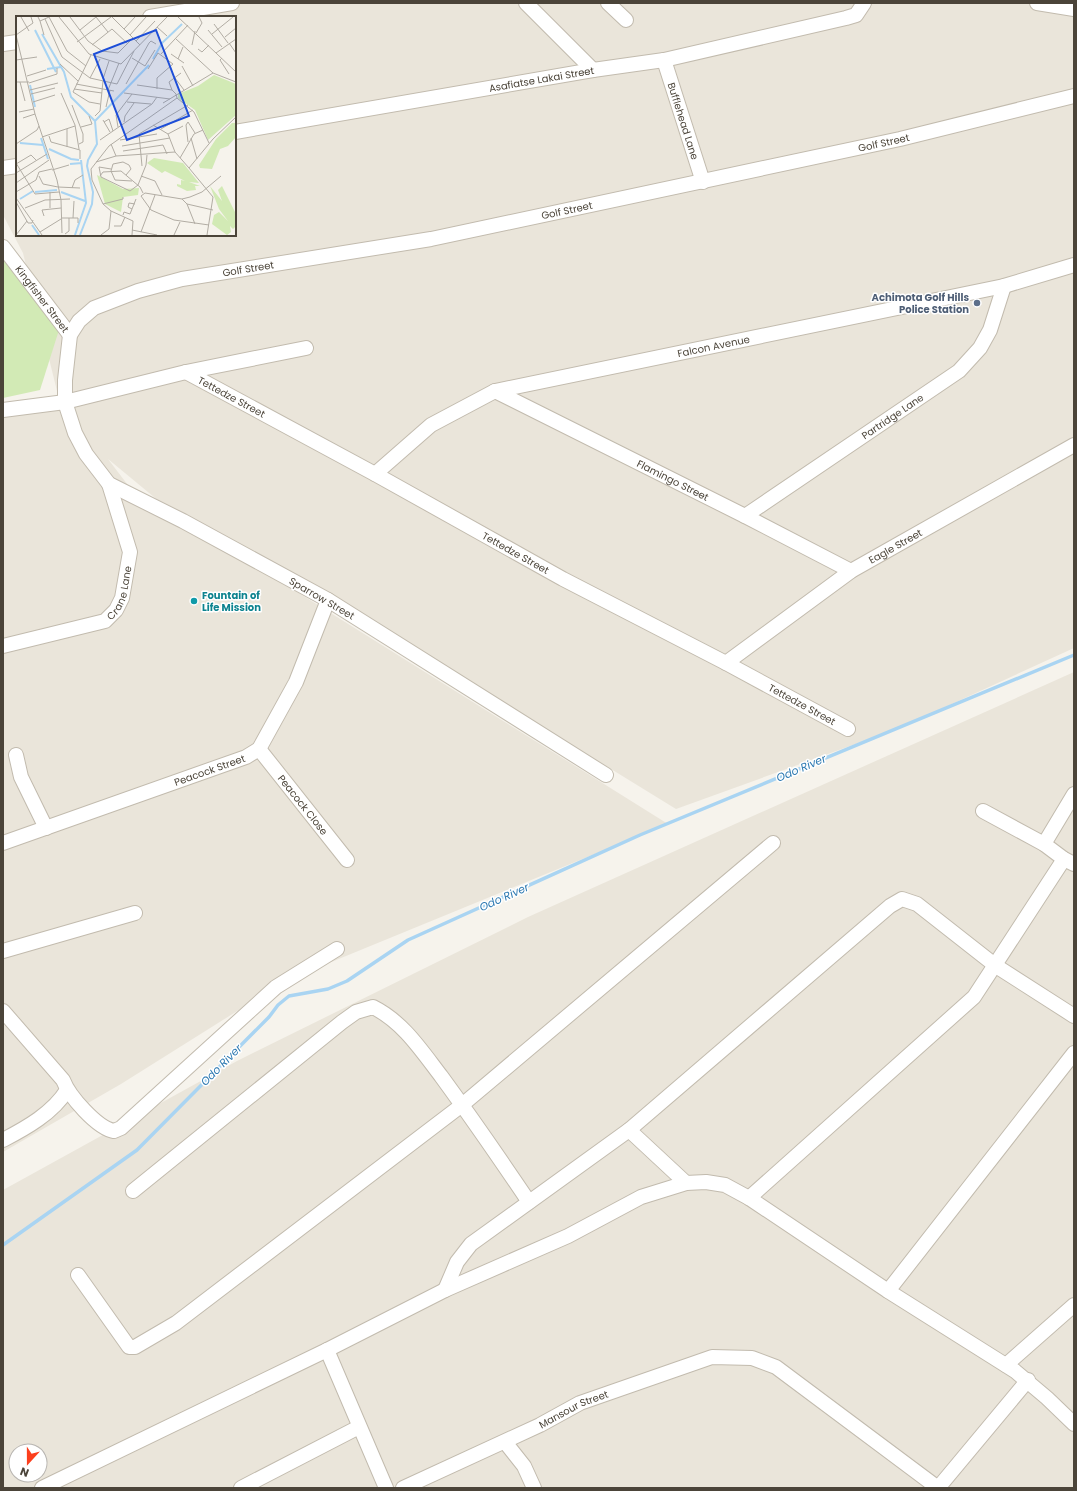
<svg xmlns="http://www.w3.org/2000/svg" width="1077" height="1491" viewBox="0 0 1077 1491" font-family="Poppins,sans-serif">
  <rect width="100%" height="100%" fill="#f6f3ec"/>
  <!-- residential -->
  <path fill="#eae5da" fill-rule="evenodd" d="M 3,3 L 1074,3 L 1074,648 L 897,729 L 676,809 L 533,721 L 183,521 L 108,459 L 137,497 L 262,570 L 668,824 L 285,981 L 121,1084 L 3,1152 L 3,409 L 65,402 L 57,391 L 23,253 L 3,215 ZM 17,17 L 235,17 L 235,235 L 17,235 Z
    M 1074,672 L 1074,1488 L 3,1488 L 3,1190 L 237,1061 L 528,917 ZM 16,1451 L 40,1451 L 40,1475 L 16,1475 Z"/>
  <!-- green -->
  <path fill="#d2eab5" d="M 3,258 L 59,330 L 40,390 L 3,398 Z"/>
  <g fill="none" stroke-linecap="round" stroke-linejoin="round">
    <!-- stream -->
    <path stroke="#a9d4f2" stroke-width="3.5" d="M 3,1245 L 137,1150 L 269,1017 L 278,1005 L 289,996 L 328,989 L 347,981 L 408,940 L 640,835 L 1074,655"/>
    <defs>
      <g id="minor">
        <path d="M 526,3 L 593,70"/>
        <path d="M 608,3 L 626,20"/>
        <path d="M 1037,3 L 1074,9"/>
        <path d="M 150,17 L 232,3"/>
        <path d="M 3,44 L 17,42"/>
        <path id="s1" d="M 664,60 L 703,182"/>
        <path id="s2" d="M 235,132 L 593,70 L 664,60 L 846,18 L 856,15 L 864,3"/>
        <path d="M 3,168 L 17,166"/>
        <path id="s3" d="M 3,247 L 70,335"/>
        <path id="s4" d="M 186,372 L 375,474 L 563,579 L 726,663 L 848,729"/>
        <path id="s5" d="M 495,391 L 745,516 L 851,571"/>
        <path d="M 3,410 L 65,402 L 186,372 L 306,348"/>
        <path id="s6" d="M 375,474 L 431,425 L 495,391 L 1004,286 L 1074,265"/>
        <path id="s7" d="M 745,516 L 959,371 L 980,348 L 990,330 L 1004,286"/>
        <path id="s8" d="M 3,646 L 105,621 L 116,610 L 122,598 L 130,552 L 109,484"/>
        <path id="s9" d="M 726,663 L 851,571 L 1074,445"/>
        <path id="s10" d="M 259,749 L 347,860"/>
        <path d="M 16,755 L 21,777 L 46,828"/>
        <path id="s11" d="M 606,775 L 328,600 L 183,521 L 109,484 L 86,454 L 75,433 L 65,402 L 65,380 L 70,335 L 79,321 L 94,308 L 138,291 L 182,279 L 431,239 L 900,139 L 1074,96"/>
        <path d="M 983,811 L 1044,844 L 1064,859 L 1074,864"/>
        <path id="s12" d="M 3,843 L 246,757 L 259,749 L 296,682 L 328,600"/>
        <path d="M 1044,844 L 1074,794"/>
        <path d="M 3,951 L 135,913"/>
        <path d="M 3,1011 L 63,1080 C 69,1096 97,1128 114,1131 L 121,1128 L 276,987 L 337,949"/>
        <path d="M 629,1130 L 686,1183"/>
        <path d="M 3,1140 C 26,1128 53,1113 67,1090"/>
        <path d="M 133,1191 L 342,1022 L 356,1012 L 373,1007 C 403,1022 421,1050 441,1076 C 471,1117 500,1159 529,1202"/>
        <path d="M 749,1198 L 974,997 L 1064,859"/>
        <path d="M 78,1275 L 129,1347 L 135,1347 L 176,1323 L 462,1105 L 773,843"/>
        <path d="M 445,1290 L 457,1262 L 471,1244 L 629,1130 L 890,906 L 902,899 L 917,904 L 996,966 L 1074,1016"/>
        <path d="M 888,1291 L 1074,1053"/>
        <path d="M 327,1350 L 386,1488"/>
        <path d="M 1006,1365 L 1074,1305"/>
        <path d="M 505,1442 L 524,1466 L 534,1488"/>
        <path d="M 42,1488 L 327,1350 L 445,1290 L 568,1236 L 641,1197 L 686,1183 L 706,1182 L 725,1185 L 749,1198 L 888,1291 L 1015,1371 L 1047,1398 L 1074,1424"/>
        <path d="M 241,1488 L 359,1427"/>
        <path id="s13" d="M 403,1488 L 540,1425 L 580,1403 L 712,1357 L 752,1358 L 776,1367 L 938,1488"/>
        <path d="M 938,1488 L 1028,1380"/>
      </g>
    </defs>
    <!-- minor casing -->
    <use href="#minor" stroke="#c2bbae" stroke-width="16"/>
    <!-- minor -->
    <use href="#minor" stroke="#fff" stroke-width="14"/>
  </g>
  <!-- markers -->
  <circle fill="#5c6f8a" stroke="#fff" stroke-width="1.5" cx="977" cy="303" r="4"/>
  <circle fill="#0f9aa8" stroke="#fff" stroke-width="1.5" cx="194" cy="601" r="4"/>
  <g text-anchor="middle" stroke-width="3" stroke-linejoin="round" paint-order="stroke">
    <!-- street labels -->
    <g font-size="10" fill="#4b4439" stroke="#fff">
      <text dy="4" stroke="none"><textPath href="#s2" startOffset="311">Asafiatse Lakai Street</textPath></text>
      <text dy="4" stroke="none"><textPath href="#s1" startOffset="64">Bufflehead Lane</textPath></text>
      <text dy="4" stroke="none"><textPath href="#s11" startOffset="1582">Golf Street</textPath></text>
      <text dy="4" stroke="none"><textPath href="#s11" startOffset="1258">Golf Street</textPath></text>
      <text dy="4" stroke="none"><textPath href="#s11" startOffset="934">Golf Street</textPath></text>
      <text dy="4" stroke="none"><textPath href="#s3" startOffset="65">Kingfisher Street</textPath></text>
      <text dy="4" stroke="none"><textPath href="#s6" startOffset="370">Falcon Avenue</textPath></text>
      <text dy="4" stroke="none"><textPath href="#s4" startOffset="52">Tettedze Street</textPath></text>
      <text dy="4" stroke="none"><textPath href="#s7" startOffset="178">Partridge Lane</textPath></text>
      <text dy="4" stroke="none"><textPath href="#s5" startOffset="199">Flamingo Street</textPath></text>
      <text dy="4" stroke="none"><textPath href="#s9" startOffset="206">Eagle Street</textPath></text>
      <text dy="4" stroke="none"><textPath href="#s4" startOffset="376">Tettedze Street</textPath></text>
      <text dy="4" stroke="none"><textPath href="#s8" startOffset="138">Crane Lane</textPath></text>
      <text transform="translate(322 598) rotate(30)" y="4">Sparrow Street</text>
      <text dy="4" stroke="none"><textPath href="#s4" startOffset="700">Tettedze Street</textPath></text>
      <text dy="4" stroke="none"><textPath href="#s12" startOffset="219">Peacock Street</textPath></text>
      <text dy="4" stroke="none"><textPath href="#s10" startOffset="71">Peacock Close</textPath></text>
      <text dy="4" stroke="none"><textPath href="#s13" startOffset="188">Mansour Street</textPath></text>
    </g>
    <!-- service labels -->
    <g font-size="10" font-weight="bold" fill="#4e5e75" stroke="#fff" text-anchor="end">
      <text x="969" y="301">Achimota Golf Hills<tspan x="969" dy="12">Police Station</tspan></text>
    </g>
    <!-- culture labels -->
    <g font-size="10" font-weight="bold" fill="#0d838f" stroke="#fff" text-anchor="start">
      <text x="202" y="599">Fountain of<tspan x="202" dy="12">Life Mission</tspan></text>
    </g>
    <!-- water labels -->
    <g font-size="11" font-style="italic" fill="#2e7ab2" stroke="#fff">
      <text transform="translate(801 768) rotate(-23)" y="4">Odo River</text>
      <text transform="translate(504 897) rotate(-24)" y="4">Odo River</text>
      <text transform="translate(221 1065) rotate(-45)" y="4">Odo River</text>
    </g>
  </g>
  <!-- overview -->
  <g transform="translate(16 16)">
    <rect width="220" height="220" fill="#f6f3ec"/>
    <path d="M 198,59 L 220,68 L 220,99 L 192,124 L 179,94 L 162,82 L 162,78 L 182,70 ZM 216,107 L 220,107 L 220,121 L 212,130 L 204,133 L 196,153 L 184,152 L 183,149 L 200,123 ZM 138,142 L 167,147 L 183,167 L 173,166 L 184,170 L 179,170 L 180,174 L 171,175 L 161,170 L 161,168 L 165,169 L 165,164 L 169,165 L 149,155 L 146,157 L 131,147 ZM 81,159 L 107,173 L 123,172 L 122,179 L 107,181 L 105,196 L 89,188 ZM 194,170 L 206,185 L 202,174 L 206,170 L 220,198 L 220,210 L 217,213 L 214,210 L 215,216 L 211,219 L 196,208 L 198,199 L 203,196 L 212,205 L 203,193 Z" fill="#d2eab5"/>
    <path fill="none" stroke="#a9d4f2" stroke-width="2" d="M 19,14 L 40,56M 26,18 L 48,56 L 55,81 L 79,105 L 81,128 L 72,144 L 71,150 L 77,176 L 76,188 L 64,219M 137,43 L 146,27 L 166,8M 31,53 L 45,51M 14,69 L 19,91M 79,105 L 133,49M 25,122 L 32,143M 4,127 L 27,129M 33,133 L 55,143 L 63,144M 54,148 L 66,147M 19,176 L 41,174M 45,176 L 69,185M 4,183 L 17,175M 16,209 L 23,219M 59,219 L 70,187 L 65,144"/>
    <path fill="none" stroke="#b2ada4" stroke-width="1" d="M 5,1 L 13,15M 22,1 L 24,5 L 33,1M 33,1 L 51,35 L 70,50M 43,1 L 73,38 L 105,48 L 151,1M 54,1 L 72,25 L 86,35 L 102,37 L 117,22M 96,1 L 124,29M 162,1 L 220,56M 29,3 L 46,41 L 74,62 L 101,68 L 118,35M 24,5 L 28,19M 198,8 L 212,27M 141,11 L 151,20M 108,13 L 119,1M 64,14 L 80,1 L 92,16M 192,14 L 206,31M 180,17 L 186,7 L 183,1M 196,18 L 217,1M 0,19 L 19,98 L 41,164 L 45,184 L 46,217M 0,19 L 17,7 L 15,1M 114,19 L 130,1M 209,21 L 220,12M 160,23 L 197,57 L 220,66M 120,25 L 139,5M 61,26 L 95,1M 213,27 L 220,37M 76,29 L 96,13 L 112,28M 176,29 L 179,15M 182,33 L 186,36 L 193,29M 200,37 L 220,23M 145,38 L 172,9M 155,38 L 168,47M 75,39 L 57,76 L 73,86 L 84,88M 116,42 L 129,50 L 139,34M 206,42 L 204,44 L 213,58M 162,43 L 167,31M 0,44 L 21,41M 44,48 L 62,65M 166,50 L 177,70M 132,53 L 142,37 L 157,48 L 141,62 L 141,73M 11,60 L 30,54M 74,62 L 84,43M 159,62 L 168,74M 87,63 L 93,45M 0,66 L 13,66M 4,66 L 9,85M 13,67 L 41,58 L 41,52M 60,68 L 98,75M 110,68 L 133,27 L 135,25 L 140,28M 121,69 L 156,74 L 160,78M 58,73 L 86,77M 14,74 L 42,67M 92,74 L 103,47M 156,74 L 153,66 L 165,57M 45,77 L 59,109 L 63,133M 108,77 L 154,83M 15,78 L 39,72M 160,78 L 161,82 L 178,96 L 193,127M 17,86 L 39,79M 111,86 L 135,88M 147,87 L 197,57M 56,89 L 67,118 L 67,126 L 63,128M 90,91 L 94,74M 3,96 L 18,93M 79,100 L 84,95 L 87,65M 7,102 L 19,98M 87,104 L 94,116M 88,106 L 93,103 L 97,115M 108,106 L 109,100 L 118,87M 137,109 L 152,118 L 159,136 L 173,152M 65,111 L 76,108 L 73,100M 102,111 L 100,99 L 116,78M 51,113 L 51,131M 145,113 L 177,94M 152,118 L 167,110M 33,120 L 35,126 L 64,134 L 64,143M 26,121 L 59,110M 175,122 L 181,143M 84,124 L 136,88 L 141,81M 104,124 L 141,118M 172,126 L 170,109 L 172,106 L 179,117M 0,128 L 21,114 L 23,110M 95,128 L 100,140M 106,130 L 154,122M 107,135 L 147,129 L 151,138M 164,142 L 178,118 L 187,114M 80,146 L 100,140 L 159,136M 0,147 L 19,178 L 43,176M 0,148 L 15,139 L 20,144M 126,150 L 123,118 L 172,89M 83,151 L 85,161 L 114,175 L 122,169 L 130,149 L 131,139M 83,151 L 95,153M 36,154 L 53,149M 0,157 L 31,138M 110,159 L 115,153 L 113,149 L 107,146 L 97,148 L 95,155 L 99,164 L 116,165M 23,160 L 27,168 L 42,171M 84,160 L 87,156 L 105,155 L 124,171 L 127,177M 125,160 L 139,165 L 146,179M 0,167 L 33,144M 42,171 L 64,172M 56,172 L 59,164 L 67,159M 0,176 L 20,164 L 23,156 L 36,153M 34,176 L 34,192M 0,182 L 26,219M 166,183 L 171,188 L 197,194M 0,186 L 12,207 L 16,207 L 17,204M 87,188 L 107,183 L 107,181M 171,188 L 179,208M 9,192 L 29,184 L 54,183M 116,193 L 112,191 L 113,187 L 119,188M 107,199 L 108,196 L 114,198 L 120,183M 28,200 L 26,194 L 45,192M 45,202 L 62,202 L 62,207M 57,202 L 58,185M 193,209 L 158,204 L 135,194 L 125,180 L 129,177 L 166,183 L 174,181 L 186,176 L 205,160M 98,210 L 105,210 L 109,201M 116,214 L 141,219M 24,216 L 45,203M 125,216 L 139,179M 49,218 L 53,215 L 53,202M 0,219 L 11,205M 85,219 L 93,213 L 95,195M 116,219 L 117,205 L 95,195 L 87,188 L 76,164 L 75,153 L 93,130 L 161,82M 158,219 L 164,206M 191,219 L 197,181 L 173,152 L 197,123 L 220,101"/>
    <path fill="#1d4ed8" fill-opacity="0.15" stroke="#1d4ed8" stroke-width="2" d="M 140,14 L 173,100 L 111,124 L 78,38 Z"/>
    <rect width="220" height="220" fill="none" stroke="#4b4439" stroke-width="2"/>
  </g>
  <!-- border -->
  <rect width="1077" height="1491" fill="none" stroke="#4b4439" stroke-width="8"/>
  <!-- north arrow -->
  <g transform="translate(28 1463) rotate(201)"><circle r="19" fill="#ffffff" stroke="#b7b4b0"/>
  <path d="M0-3L7 15L0 10L-7 15Z" fill="#fc3f1d"/>
  <text y="-6" font-size="11" font-weight="bold" text-anchor="middle" fill="#4b4439">N</text>
  </g>
</svg>
